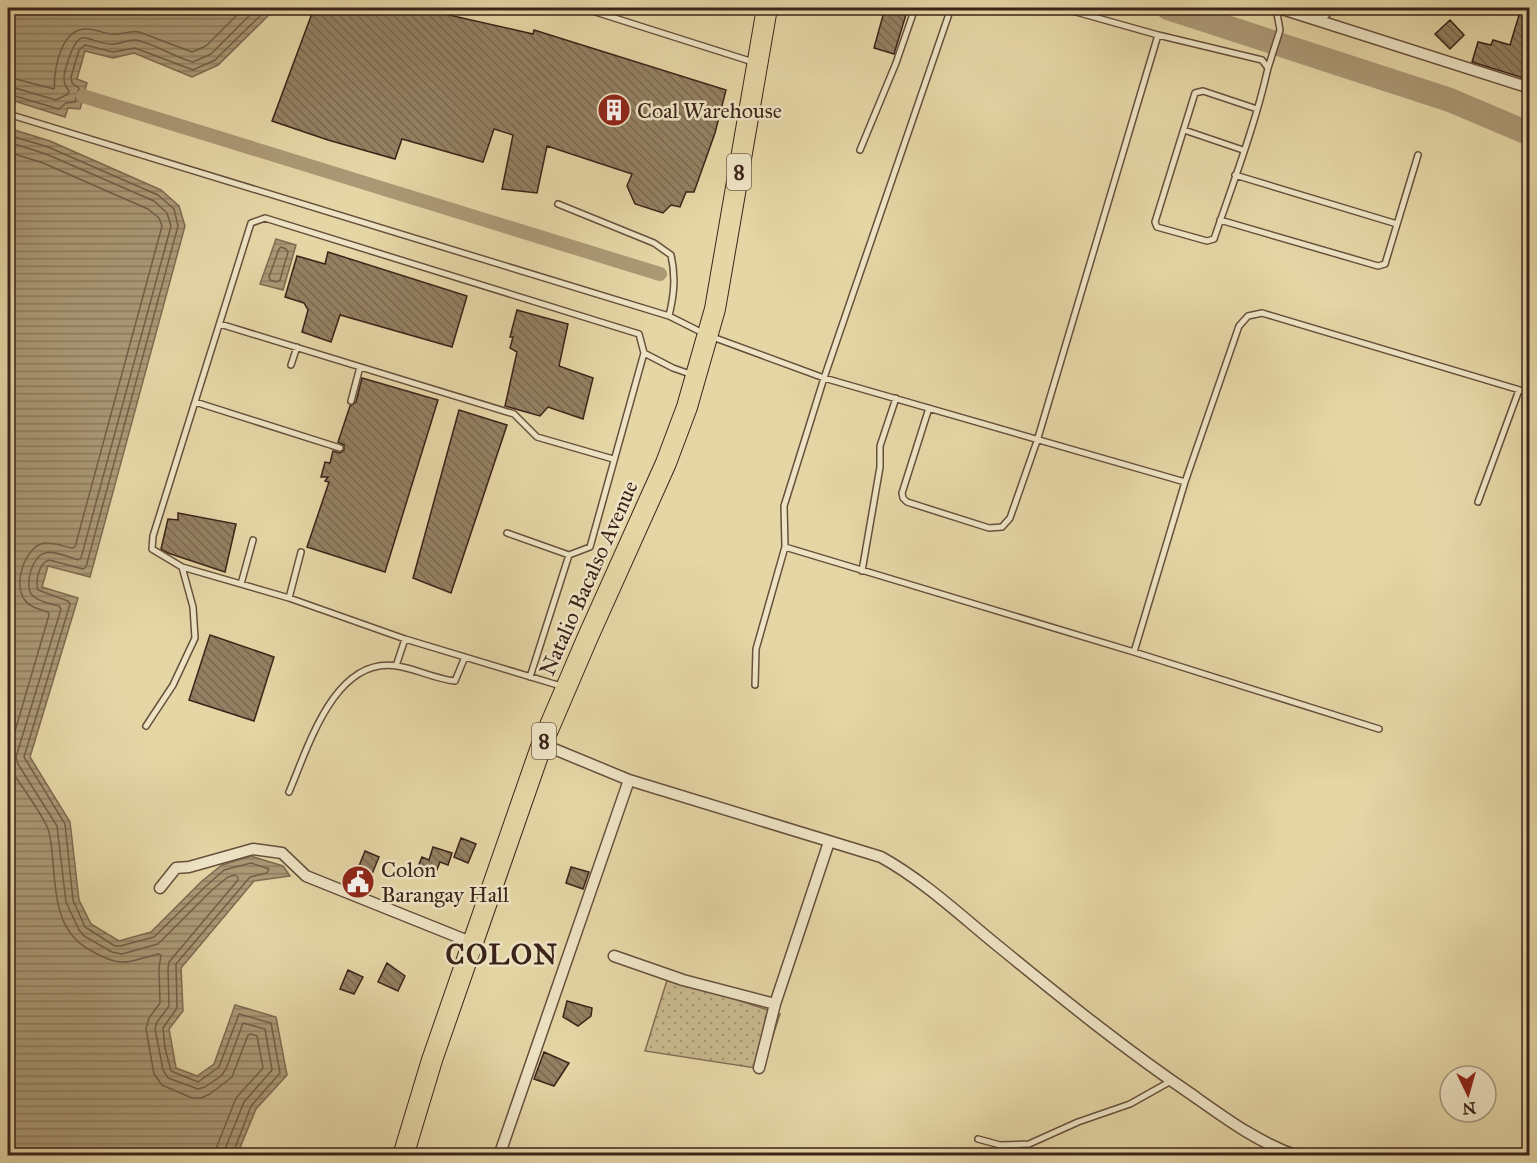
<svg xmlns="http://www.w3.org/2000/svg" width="1537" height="1163" viewBox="0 0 1537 1163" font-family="'IM FELL Great Primer',serif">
  <defs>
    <pattern id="grass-dots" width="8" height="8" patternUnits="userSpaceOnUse" patternTransform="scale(1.5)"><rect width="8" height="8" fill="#c8b88e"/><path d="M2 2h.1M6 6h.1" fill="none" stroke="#a49573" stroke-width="1.8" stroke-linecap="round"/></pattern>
    <pattern id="water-rules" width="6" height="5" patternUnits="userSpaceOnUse" patternTransform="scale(1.5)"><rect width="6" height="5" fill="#ab9976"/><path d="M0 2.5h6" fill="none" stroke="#8c7c60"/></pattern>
    <pattern id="building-back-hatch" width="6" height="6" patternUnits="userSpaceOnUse" patternTransform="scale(1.5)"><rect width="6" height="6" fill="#938062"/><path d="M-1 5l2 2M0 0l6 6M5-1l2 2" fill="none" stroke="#796850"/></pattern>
  </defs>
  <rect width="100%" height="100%" fill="#e5d6a6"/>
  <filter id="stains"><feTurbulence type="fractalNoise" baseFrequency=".00333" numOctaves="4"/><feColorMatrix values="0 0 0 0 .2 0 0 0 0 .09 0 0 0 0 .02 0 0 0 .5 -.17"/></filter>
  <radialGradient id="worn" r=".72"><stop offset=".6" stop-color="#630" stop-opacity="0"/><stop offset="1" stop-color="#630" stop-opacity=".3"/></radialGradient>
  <!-- grass -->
  <path fill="url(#grass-dots)" stroke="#826e54" stroke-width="1.5" d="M 668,977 L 780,1014 L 762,1069 L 645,1051 Z"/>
  <!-- water -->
  <path fill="url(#water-rules)" stroke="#7e6a51" stroke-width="1.5" d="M 8,8 L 276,8 L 218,65 L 192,77 L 134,53 L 113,58 L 85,51 L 77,79 L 87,83 L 80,109 L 68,108 L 65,117 L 8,99 Z
    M 8,128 L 50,141 L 161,190 L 179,206 L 185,226 L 90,577 L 48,566 L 42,587 L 78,598 L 30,757 L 70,822 L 79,900 L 91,924 L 119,941 L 151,932 L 202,881 L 222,865 L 251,856 L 283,866 L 290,876 L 254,881 L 181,968 L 183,1011 L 169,1029 L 176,1068 L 197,1076 L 214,1064 L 235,1005 L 276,1017 L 287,1075 L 256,1109 L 237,1155 L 8,1155 Z
    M 276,239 L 296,245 L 283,290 L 260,284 Z"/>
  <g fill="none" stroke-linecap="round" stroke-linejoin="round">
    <!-- shore -->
    <path stroke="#735e48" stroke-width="1.5" d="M 8,77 L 54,89 C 55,84 54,80 55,75 C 57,57 65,28 87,29 C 95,29 103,33 111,34 C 120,36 129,30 139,32 L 192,52 L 206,46 L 244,8
      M 8,86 L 56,100 L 68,94 L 69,91 C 61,81 64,73 68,61 C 80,22 87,44 113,44 C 121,44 128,39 136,40 C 156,44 173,57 193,62 L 211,54 L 257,8
      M 8,94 L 59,109 L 66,103 L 75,102 L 79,88 L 72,83 L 71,77 L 79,50 L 85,45 L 113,52 L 135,48 L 193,70 L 215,60 L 268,8
      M 8,135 L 48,147 L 158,195 L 174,209 L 178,226 L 86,567 L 83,569 L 49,560 C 39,563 35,581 38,590 L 68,601 L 70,604 L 24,757 L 65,824 L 73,900 L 85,927 L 115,946 L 120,946 L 154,937 L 206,886 L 224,870 L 251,863 L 269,869 L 267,873 L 250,877 L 176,964 L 177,1008 L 163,1028 L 165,1048 L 171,1071 L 198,1082 L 219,1067 L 239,1014 L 271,1023 L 280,1073 L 251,1106 L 232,1156
      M 8,142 L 46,154 L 154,201 L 167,213 L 171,226 L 81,558 L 78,560 C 69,557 54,550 45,553 C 32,556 24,585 32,595 C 38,602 51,604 59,606 L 61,609 L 16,757 L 18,764 L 57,826 L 66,902 L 79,930 L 84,936 L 112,952 L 122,954 L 158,944 L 211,891 L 228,877 L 235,875 L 238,877 L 238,880 L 169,962 L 168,968 L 169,1006 L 157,1022 L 155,1029 L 163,1070 L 168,1078 L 198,1089 L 205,1087 L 221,1076 L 226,1069 L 243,1023 L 265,1029 L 272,1070 L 244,1102 L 225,1149 L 225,1156
      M 8,152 L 43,163 L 148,209 L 159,218 L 162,226 L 75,547 L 72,548 C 63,546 53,542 44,543 C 25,547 13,583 24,599 C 29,607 39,609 48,612 L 49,615 L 8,755
      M 281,247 L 286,249 L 288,252 L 280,280 L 276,282 L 270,280 L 269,277 L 279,249 Z
      M 8,759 L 10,769 C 19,782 46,819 49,832 C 58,871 47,925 88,949 C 121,968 123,963 158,954 L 161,955 L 159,968 L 160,1003 L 149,1018 L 146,1029 L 154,1074 L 162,1085 L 192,1098 L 201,1098 L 210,1094 L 232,1077 L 248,1035 L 251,1034 L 257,1036 L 263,1068 L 236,1098 L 217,1146 L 216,1156"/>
    <!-- canal -->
    <path stroke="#ab9976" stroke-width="14" d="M 83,96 L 660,274"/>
    <!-- river -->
    <path stroke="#ab9976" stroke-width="24" d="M 1168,8 L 1450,100 L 1530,134"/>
  </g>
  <!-- building -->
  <path fill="url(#building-back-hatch)" stroke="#3b2319" stroke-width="1.5" d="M 314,8 L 418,8 L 533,34 L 534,30 L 726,90 L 715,133 L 694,192 L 686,192 L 680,207 L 671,205 L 663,213 L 635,204 L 627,186 L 632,174 L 547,146 L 537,193 L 502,189 L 513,135 L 494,129 L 483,162 L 402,139 L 395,159 L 328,140 L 272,121 Z
    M 885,8 L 908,8 L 894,54 L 874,48 Z
    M 1520,12 L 1530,15 L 1530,80 L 1472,62 L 1478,42 L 1491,45 L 1493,40 L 1510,45 Z
    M 1450,20 L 1464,35 L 1450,49 L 1435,34 Z
    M 328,252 L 467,296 L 452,347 L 340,315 L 331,342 L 302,332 L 308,310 L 304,303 L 285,297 L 297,256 L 325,264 Z
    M 517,310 L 568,324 L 559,366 L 593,378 L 583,419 L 548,407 L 540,416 L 505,406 L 517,352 L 510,348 L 513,337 L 510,337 Z
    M 362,378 L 438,400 L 385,572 L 307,547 L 329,482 L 325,481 L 328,477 L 321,477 L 325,462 L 330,463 L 333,451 L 340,453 L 344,450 L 344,445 L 338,442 L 350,406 L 356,402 Z
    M 459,410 L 507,425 L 451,593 L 413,578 Z
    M 178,513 L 236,524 L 225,572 L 168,553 L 161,549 L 168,519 L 178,520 Z
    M 210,635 L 274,657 L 254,721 L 189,700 Z
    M 461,838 L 476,844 L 468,863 L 454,857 Z
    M 433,847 L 452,853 L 448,865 L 440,862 L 434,877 L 417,869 L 422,857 L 429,860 Z
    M 365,851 L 379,857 L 365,891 L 347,884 L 353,870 L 357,871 Z
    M 571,867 L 589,872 L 583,889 L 566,883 Z
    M 387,963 L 405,976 L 398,991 L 378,982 Z
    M 348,970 L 363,977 L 354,994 L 340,989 Z
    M 567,1001 L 592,1008 L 591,1016 L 578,1026 L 563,1017 Z
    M 544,1052 L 569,1063 L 554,1086 L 534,1079 Z"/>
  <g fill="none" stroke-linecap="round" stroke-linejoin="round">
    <defs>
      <path id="lane" d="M 583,8 L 753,62
        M 951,8 L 824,378 L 784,506 L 785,547 L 1134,652 L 1379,729
        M 1062,8 L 1158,35 L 1262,60 L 1268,68 C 1255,126 1233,183 1214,239 L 1207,241 L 1157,227 L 1155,222 L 1195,93 L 1203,91 L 1257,109
        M 1268,68 L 1280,30 L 1276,8
        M 8,114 L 669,316 L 707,335 L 824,378 L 1185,482
        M 1184,130 L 1243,150
        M 860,150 L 896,63 L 915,8
        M 1235,175 L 1397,224
        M 558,204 L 654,243 L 671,255 C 676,277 674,295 669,316
        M 1220,220 L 1378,266 L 1385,264 L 1418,155
        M 220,324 L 514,414 L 537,437 L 613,459
        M 291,365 L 297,347
        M 351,401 L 360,367
        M 195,402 L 340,448
        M 929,408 L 902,493 L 903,498 L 907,502 L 989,528 L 1002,527 L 1010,518 L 1037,441 L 1158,35
        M 1478,502 L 1519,390
        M 507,533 L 569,555 L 590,547 L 644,353
        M 862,571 L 880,467 L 880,446 L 896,398
        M 241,584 L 253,540
        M 289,598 L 301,552
        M 1134,652 L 1185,482 L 1239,326 L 1248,316 L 1262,313 L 1530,393
        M 396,666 L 405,639
        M 530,677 L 569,555
        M 755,685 L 756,649 L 785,547
        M 561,686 L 405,639 L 289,598 L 182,567 L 152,549 L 153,536 L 251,223 L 265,218 L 639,334 L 644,353 L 673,368 L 693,375
        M 146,726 L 173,685 L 195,638 L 193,607 L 182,567
        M 289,792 C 308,748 334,656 397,666 C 417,669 435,679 455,681 L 465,657
        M 978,1139 L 1000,1145 L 1029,1144 L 1078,1122 L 1130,1104 L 1171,1081"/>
      <path id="street" d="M 1279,8 L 1530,88
        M 1318,20 L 1330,8
        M 542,744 L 629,780 L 881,857 C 926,882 963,918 1003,950 C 1064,1000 1126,1050 1191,1094 C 1225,1118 1257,1142 1297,1156
        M 160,888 L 176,868 L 189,867 L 253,849 L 282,853 L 306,876 L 473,943
        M 614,956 L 683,980 L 775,1004
        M 759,1068 L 775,1004 L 829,842
        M 499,1156 L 629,780"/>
      <path id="highway" d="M 403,1156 L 432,1060 L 542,744 L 587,639 L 666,463 L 687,407 L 715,309 L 767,8"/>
    </defs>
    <!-- lane casing -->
    <use href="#lane" stroke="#66503c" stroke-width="8"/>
    <!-- street casing -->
    <use href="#street" stroke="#66503c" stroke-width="13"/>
    <!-- highway casing -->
    <use href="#highway" stroke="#3b2319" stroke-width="22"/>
    <!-- lane -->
    <use href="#lane" stroke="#eee4c5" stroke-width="5"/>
    <!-- street -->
    <use href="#street" stroke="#eee4c5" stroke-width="10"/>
    <!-- highway -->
    <use href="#highway" stroke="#e5d6a6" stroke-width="20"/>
  </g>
  <!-- icons -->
  <defs>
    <symbol id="building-disc" viewBox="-11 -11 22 22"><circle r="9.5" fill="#8f2418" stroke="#eee4c5"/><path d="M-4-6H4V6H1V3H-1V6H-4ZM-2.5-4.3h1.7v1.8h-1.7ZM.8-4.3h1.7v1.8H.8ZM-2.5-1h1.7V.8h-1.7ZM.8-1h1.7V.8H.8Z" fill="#fff"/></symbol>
    <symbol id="civic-disc" viewBox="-11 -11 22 22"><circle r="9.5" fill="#8f2418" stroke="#eee4c5"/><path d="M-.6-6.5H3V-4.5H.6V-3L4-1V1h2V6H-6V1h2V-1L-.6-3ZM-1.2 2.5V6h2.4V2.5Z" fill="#fff"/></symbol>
  </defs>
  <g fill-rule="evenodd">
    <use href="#building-disc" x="595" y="91" width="38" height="38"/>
    <use href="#civic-disc" x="339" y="863" width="38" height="38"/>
  </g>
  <g text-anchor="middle" stroke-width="5" stroke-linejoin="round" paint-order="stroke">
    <!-- shield labels -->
    <g fill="#eee4c5" stroke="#715d4d" stroke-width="1.5">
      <rect x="727" y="154" width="24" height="36" rx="4.5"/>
      <rect x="532" y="723" width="24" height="36" rx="4.5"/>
    </g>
    <g font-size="21" font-weight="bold" fill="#3b2319">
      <text x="739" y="179">8</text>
      <text x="544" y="748">8</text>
    </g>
    <!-- poi labels -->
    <g font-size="22" fill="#3b2319" stroke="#eee4c5" text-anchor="start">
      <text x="637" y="118">Coal Warehouse</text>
      <text x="381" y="877">Colon<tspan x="381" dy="25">Barangay Hall</tspan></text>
    </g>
    <!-- street labels -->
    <g font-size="22" fill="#3b2319" stroke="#eee4c5">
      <text transform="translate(588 578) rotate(-66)" y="8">Natalio Bacalso Avenue</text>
    </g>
    <!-- district labels -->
    <g font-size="28" font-weight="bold" letter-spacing="1.5" fill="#3b2319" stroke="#eee4c5">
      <text x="502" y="964">COLON</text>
    </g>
  </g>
  <!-- margin -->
  <rect width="1537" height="1163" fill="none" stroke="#e5d6a6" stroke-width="30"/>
  <rect x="9" y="9" width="1519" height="1145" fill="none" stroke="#3b2319" stroke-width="3"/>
  <rect x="15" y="15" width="1507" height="1133" fill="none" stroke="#3b2319" stroke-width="1.5"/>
  <!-- north arrow -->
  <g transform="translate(1468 1094) rotate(175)"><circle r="28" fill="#eee4c5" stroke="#a69780" stroke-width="1.5"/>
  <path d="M0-4.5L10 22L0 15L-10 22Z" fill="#8f2418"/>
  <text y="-9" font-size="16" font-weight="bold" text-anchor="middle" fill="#3b2319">N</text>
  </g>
  <rect width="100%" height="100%" filter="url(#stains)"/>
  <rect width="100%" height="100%" fill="url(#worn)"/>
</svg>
